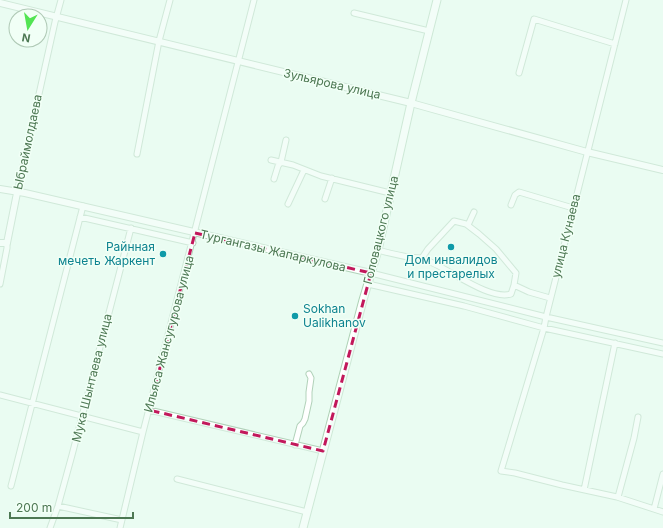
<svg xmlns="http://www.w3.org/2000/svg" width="663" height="528" viewBox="0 0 663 528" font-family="Inter,sans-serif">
  <rect width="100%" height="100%" fill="#eafcf2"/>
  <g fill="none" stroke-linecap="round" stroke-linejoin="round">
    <defs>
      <path id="minor" d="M 626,0 L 546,317 L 544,328 L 501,471 L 515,473 L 562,485 L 617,497 L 663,512
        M 354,13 L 429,31
        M 519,73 L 534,19 L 615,44
        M 137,154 L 159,41 L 170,0
        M 271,160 L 293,165 L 321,176 L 390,193
        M 274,179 L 278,166 L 281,162 L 286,140
        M 17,193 L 55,22 L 61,0
        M 325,199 L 332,178
        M 288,204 L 304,170
        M 511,205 L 515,195 L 519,192 L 573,208
        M 80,217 L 193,243
        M 468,225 L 474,212
        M 378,250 C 388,253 398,255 408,257 C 413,258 419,257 423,259 C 446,266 488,301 511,294 L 514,285 L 529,292 L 550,298
        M 422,258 L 428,249 L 454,221 L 466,224 L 479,234 L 496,249 L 516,273 L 514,285
        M 371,273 L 546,317 L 663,343
        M 0,284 L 7,248 L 7,243
        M 368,284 L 464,306 L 544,328 L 663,354
        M 0,395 L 143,432
        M 149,410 L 323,451
        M 295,445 L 300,426 L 303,423 L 305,419 L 309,401 L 309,392 L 311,378 L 309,374
        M 177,479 L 307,512
        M 11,486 L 83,206
        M 584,490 L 615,343
        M 618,497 L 634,438 L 638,417
        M 58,506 L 122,520
        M 654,509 L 663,474
        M 50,528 L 58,506 L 72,455 L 131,228
        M 120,528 L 143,432 L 254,0"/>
      <path id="tertiary" d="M 0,3 L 411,103 L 587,152 L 663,170
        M 0,189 L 25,193 L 371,273
        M 0,243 L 7,243 L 17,193"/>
      <path id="secondary" d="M 303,528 L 363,300 L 378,250 L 411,103 L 437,0"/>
    </defs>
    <!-- minor casing -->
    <use href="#minor" stroke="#b2d2ba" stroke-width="7"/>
    <!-- tertiary casing -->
    <use href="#tertiary" stroke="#b2d2ba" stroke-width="8"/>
    <!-- secondary casing -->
    <use href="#secondary" stroke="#add2b5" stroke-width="9"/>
    <!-- minor -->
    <use href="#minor" stroke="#fff" stroke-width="5"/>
    <!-- tertiary -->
    <use href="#tertiary" stroke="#fff" stroke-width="6"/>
    <!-- secondary -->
    <use href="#secondary" stroke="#fff" stroke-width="7"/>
  </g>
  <!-- marked area -->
  <path d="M0 0H663V528H0ZM 195,233 L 371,273 L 323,451 L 149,410 Z" fill="#eafcf2" fill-opacity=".55" fill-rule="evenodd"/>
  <path fill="none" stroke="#c2185b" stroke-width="3" stroke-dasharray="8 5" stroke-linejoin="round" d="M 195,233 L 371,273 L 323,451 L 149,410 Z"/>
  <!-- markers -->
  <g fill="#0f9aa8" stroke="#f1fff6" stroke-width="1.5">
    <circle cx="451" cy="247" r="4"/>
    <circle cx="163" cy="254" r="4"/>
    <circle cx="295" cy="316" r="4"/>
  </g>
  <g text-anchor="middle" stroke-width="3" stroke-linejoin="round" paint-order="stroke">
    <!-- street labels -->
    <g font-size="12" fill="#4d7853" stroke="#f1fff6">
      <text transform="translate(332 84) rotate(13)" y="4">Зульярова улица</text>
      <text transform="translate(28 142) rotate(-78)" y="4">Ыбраймолдаева</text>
      <text transform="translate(381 230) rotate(-76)" y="4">Головацкого улица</text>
      <text transform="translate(566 236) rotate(-76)" y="4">улица Кунаева</text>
      <text transform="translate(273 251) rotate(13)" y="4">Тургангазы Жапаркулова</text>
      <text transform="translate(169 334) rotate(-75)" y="4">Ильяса Жансугурова улица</text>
      <text transform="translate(92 378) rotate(-76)" y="4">Мука Шынтаева улица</text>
    </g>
    <!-- culture labels -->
    <g font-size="12" fill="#0d838f" stroke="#f1fff6" text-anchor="end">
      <text x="155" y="251">Райнная<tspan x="155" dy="14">мечеть Жаркент</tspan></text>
      <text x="451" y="264" text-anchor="middle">Дом инвалидов<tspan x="451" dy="14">и престарелых</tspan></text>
      <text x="303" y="313" text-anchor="start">Sokhan<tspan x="303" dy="14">Ualikhanov</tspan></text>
    </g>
  </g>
  <!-- north arrow -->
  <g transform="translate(28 28) rotate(191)"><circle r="19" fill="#f1fff6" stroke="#afc9b5"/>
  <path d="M0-3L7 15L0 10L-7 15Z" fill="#52e453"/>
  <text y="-6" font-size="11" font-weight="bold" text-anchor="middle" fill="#4d7853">N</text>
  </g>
  <!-- scale -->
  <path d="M10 512v6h123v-6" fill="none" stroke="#4d7853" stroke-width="2"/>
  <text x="16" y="512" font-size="12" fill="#4d7853" stroke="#f1fff6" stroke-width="3" paint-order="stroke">200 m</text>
</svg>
